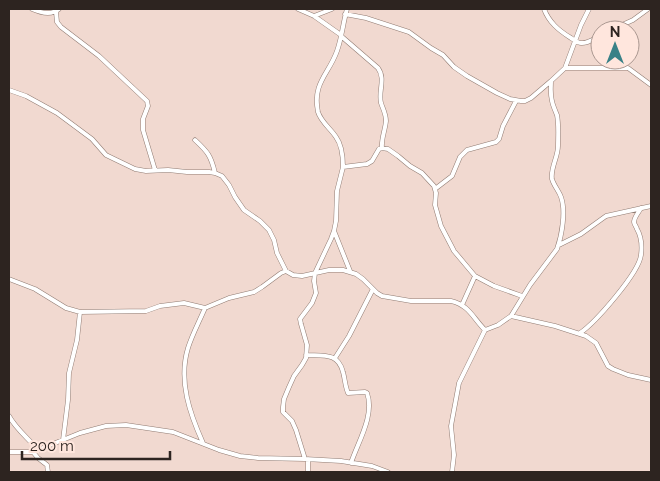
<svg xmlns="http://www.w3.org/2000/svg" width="660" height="481" viewBox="0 0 660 481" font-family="Raleway,sans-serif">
  <rect width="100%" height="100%" fill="#f1d9d0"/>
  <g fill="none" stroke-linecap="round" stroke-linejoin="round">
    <defs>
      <path id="minor" d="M 32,9 C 41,13 51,16 59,9
        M 298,9 L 314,16 L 341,35
        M 347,9 C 343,23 342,37 337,51 C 329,74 312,83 318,112 C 321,122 331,129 336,137 C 342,145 343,157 343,167 L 367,164 L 372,161 L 379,149 L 382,148 L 388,149 L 398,156 L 410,166 L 422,173 L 434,186 L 436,193 L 435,205 L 441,226 L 454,251 L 475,276 L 494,286 L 522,296
        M 544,9 C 549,22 558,30 571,38 C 574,40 578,43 581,43 C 587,44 595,38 600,36
        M 56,12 L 57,22 L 61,27 L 99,56 L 147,101 L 148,106 L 143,119 L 143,130 L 155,170
        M 345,14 L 366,18 L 409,32 L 431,48 L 443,55 L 454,67 L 467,76 L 497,93 L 510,99 L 521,101 L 525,101 L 531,98 L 551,81 L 565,68 L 581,25 L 589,9
        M 314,16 L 332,9
        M 611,30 L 633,20 L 648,9
        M 341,36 L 378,68 C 386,79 378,91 381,103 C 383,109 386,114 386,121 C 385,131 381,139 382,148
        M 565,68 L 628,68 L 651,85
        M 9,90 L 26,96 L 57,113 L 92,139 L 106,155 L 135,169 L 146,171 L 168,170 L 187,172 L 209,172 L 215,173 L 222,176 L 229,185 L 235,197 L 244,210 L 260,221 L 269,230 L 274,240 L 277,253 L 286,271 L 293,275 L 302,276 L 329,270 L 343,270 L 356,274 L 363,279 L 377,293 L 382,296 L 411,301 L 451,301 C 469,305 473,318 485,330
        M 195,140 C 208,152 211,156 215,173
        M 435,189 L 452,176 L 460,157 L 467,150 L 496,142 L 499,139 L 503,126 L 516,101
        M 334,231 L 350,271
        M 559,245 L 581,234 L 606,216 L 651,206
        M 9,279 L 35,289 L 66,308 L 80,312 L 77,340 L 69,373 L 68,400 L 63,440
        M 462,305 L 475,276
        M 80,312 L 146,311 L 160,306 L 184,303 L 205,308
        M 511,316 L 555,326 L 586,336 L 596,343 L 608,366 L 613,369 L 628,375 L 651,380
        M 580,333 C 595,323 639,273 641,255 C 642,247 641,236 637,229 C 636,226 634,224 634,222 C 634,217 639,212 641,208
        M 306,355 C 323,356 338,352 343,372 C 345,379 345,386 348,393 L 365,392 L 367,393 C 375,415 358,442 351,463
        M 335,358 L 349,336 L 373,289
        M 9,416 C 16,429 28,438 38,450
        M 203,443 C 190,414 178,381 188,348 C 192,335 199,322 205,308 L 229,298 L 254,292 L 262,287 L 281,273 L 286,271
        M 9,452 L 33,452 L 80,433 L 106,426 L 126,425 L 173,432 L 219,450 L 240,456 L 258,458 L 305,459 L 341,461 L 372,466 L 388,472
        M 33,452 L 38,458 L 47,465 L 48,472
        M 305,459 L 296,430 L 292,421 L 283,412 L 283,407 L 284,399 L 289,387 L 294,376 L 302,365 L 306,358 L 307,345 L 301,324 L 300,319 L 312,303 L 316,293 L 314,281 L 315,273 L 331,239 L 334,231 L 336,221 L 337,191 L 343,167
        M 308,472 L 308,459
        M 452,472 L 454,455 L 451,426 L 459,383 L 485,330 L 498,325 L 511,316 L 530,285 L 557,249 C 562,235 566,211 561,197 C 559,191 554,186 552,179 C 550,169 558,157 558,146 C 558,136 559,125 557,115 C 555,110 553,106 552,101 C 550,94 551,88 551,81"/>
    </defs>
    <!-- minor casing -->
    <use href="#minor" stroke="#917c73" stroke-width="5"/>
    <!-- minor -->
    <use href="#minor" stroke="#fff" stroke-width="4"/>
  </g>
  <!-- border -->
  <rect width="660" height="481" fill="none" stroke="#2d2420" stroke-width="20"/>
  <!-- north arrow -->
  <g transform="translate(615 45)"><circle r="24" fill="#ffe6dd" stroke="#ab9891"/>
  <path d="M0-4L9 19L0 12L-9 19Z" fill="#398187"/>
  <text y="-8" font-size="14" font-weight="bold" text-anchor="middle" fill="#2d2420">N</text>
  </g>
  <!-- scale -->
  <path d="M22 451v8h148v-8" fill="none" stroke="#2d2420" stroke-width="2.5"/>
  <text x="30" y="451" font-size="15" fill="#2d2420" stroke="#ffe6dd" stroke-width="4" paint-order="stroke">200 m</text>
</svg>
